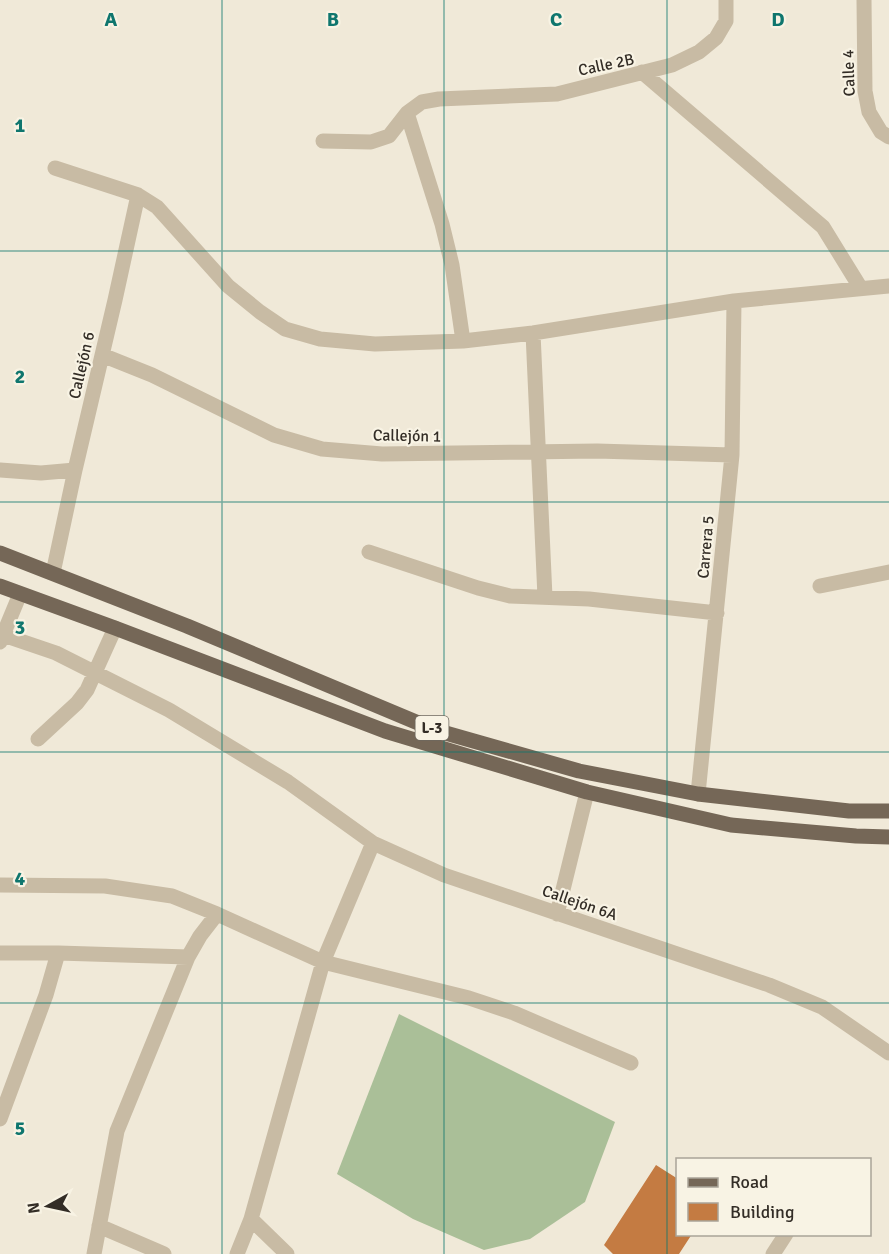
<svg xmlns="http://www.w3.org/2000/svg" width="889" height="1254" viewBox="0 0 889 1254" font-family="Signika,sans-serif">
  <rect width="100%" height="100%" fill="#f0e9d8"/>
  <!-- pitch -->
  <path fill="#aabf98" d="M 399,1014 L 615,1122 L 585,1202 L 530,1239 L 484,1250 L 413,1219 L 337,1174 Z"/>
  <!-- building -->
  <path fill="#c47b42" d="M 656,1165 L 678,1179 L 678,1234 L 692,1234 L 679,1254 L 613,1254 L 604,1245 Z"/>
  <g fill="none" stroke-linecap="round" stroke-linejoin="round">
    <!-- minor -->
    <path stroke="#c8bba4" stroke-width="15" d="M 864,0 L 865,91 L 869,112 L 881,132 L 889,137
      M 642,72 L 823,227 L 860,287
      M 407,113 L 442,224 L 452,265 L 463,341
      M 323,141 L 371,142 L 389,136 L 407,113 L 422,102 L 439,99 L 557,94 L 672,65 L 699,52 L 716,38 L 726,21 L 726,0
      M 55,168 L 138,195 L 157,207 L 228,286 L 260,312 L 285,329 L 320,339 L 375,344 L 463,341 L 533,333 L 734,301 L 889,286
      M 533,333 L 545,597
      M 102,355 L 152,375 L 274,435 L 322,449 L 382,454 L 597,451 L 732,455
      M 0,470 L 41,473 L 75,470 L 115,300 L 138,195
      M 369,552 L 478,588 L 510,596 L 589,599 L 717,613
      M 53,573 L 75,470
      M 820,586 L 889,572
      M 3,635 L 20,594
      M 0,642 L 3,635 L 56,653 L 169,710 L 288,782 L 373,843
      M 38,739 L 77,703 L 87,690 L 115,628
      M 698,794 L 732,455 L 734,301
      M 0,885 L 105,886 L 172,896 L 217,914
      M 557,914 L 587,792
      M 0,953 L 58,953 L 188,957
      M 0,1119 L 46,995 L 58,953
      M 251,1219 L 287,1254
      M 99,1226 L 164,1254
      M 94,1254 L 117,1131 L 188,957 L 200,936 L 217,914 L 323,962 L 469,998 L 514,1013 L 631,1063
      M 237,1254 L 251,1219 L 323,962 L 373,843 L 444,875 L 769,985 L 822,1007 L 889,1053
      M 773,1254 L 786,1234"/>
    <!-- major -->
    <path stroke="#756757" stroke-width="15" d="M 0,553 L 187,626 L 435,730 L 579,771 L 698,794 L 849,811 L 889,811
      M 0,586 L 115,628 L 385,731 L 587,792 L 731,825 L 856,836 L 889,837"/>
  </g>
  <!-- grid -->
  <path fill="none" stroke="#0f766e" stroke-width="1.5" stroke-opacity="0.55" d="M 222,0 L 222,1254M 444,0 L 444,1254M 667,0 L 667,1254M 0,251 L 889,251M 0,502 L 889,502M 0,752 L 889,752M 0,1003 L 889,1003"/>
  <g text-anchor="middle" stroke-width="4.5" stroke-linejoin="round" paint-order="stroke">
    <!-- shield labels -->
    <rect fill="#f8f3e4" stroke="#6e685f" stroke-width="1.5" x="415.5" y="716" width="33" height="24" rx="4.5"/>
    <g font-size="15" font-weight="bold" fill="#332d26">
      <text x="432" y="733">L-3</text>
    </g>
    <!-- street labels -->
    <g font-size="16" fill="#332d26" stroke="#f8f3e4">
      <text transform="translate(606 64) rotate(-12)" y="6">Calle 2B</text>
      <text transform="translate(848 73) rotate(-92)" y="6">Calle 4</text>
      <text transform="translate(81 365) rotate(-77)" y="6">Callejón 6</text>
      <text transform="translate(407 435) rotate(1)" y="6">Callejón 1</text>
      <text transform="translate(705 547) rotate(-85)" y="6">Carrera 5</text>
      <text transform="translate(580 902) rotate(19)" y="6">Callejón 6A</text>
    </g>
  </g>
  <g font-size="20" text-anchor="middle" font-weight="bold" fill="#0f766e" stroke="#f8f3e4" stroke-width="4.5" stroke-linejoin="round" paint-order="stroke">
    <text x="111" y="26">A</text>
    <text x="333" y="26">B</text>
    <text x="556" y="26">C</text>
    <text x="778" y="26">D</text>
    <text x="20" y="132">1</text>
    <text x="20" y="383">2</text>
    <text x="20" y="634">3</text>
    <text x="20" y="885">4</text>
    <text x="20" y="1135">5</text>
  </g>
  <!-- legend -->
  <rect x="676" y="1158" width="195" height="78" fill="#f8f3e4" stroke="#a9a498" stroke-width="1.5"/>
  <rect x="688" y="1178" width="30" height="9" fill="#756757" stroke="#a9a498" stroke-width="1.5"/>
  <text x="730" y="1188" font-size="18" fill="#332d26">Road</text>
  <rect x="688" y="1203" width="30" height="18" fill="#c47b42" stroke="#a9a498" stroke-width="1.5"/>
  <text x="730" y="1218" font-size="18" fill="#332d26">Building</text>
  <!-- north arrow -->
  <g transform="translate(48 1206) rotate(262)" stroke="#f8f3e4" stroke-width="4.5" paint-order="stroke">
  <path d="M0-4.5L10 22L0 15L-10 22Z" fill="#332d26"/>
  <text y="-9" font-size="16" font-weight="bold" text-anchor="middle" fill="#332d26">N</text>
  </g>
</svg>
